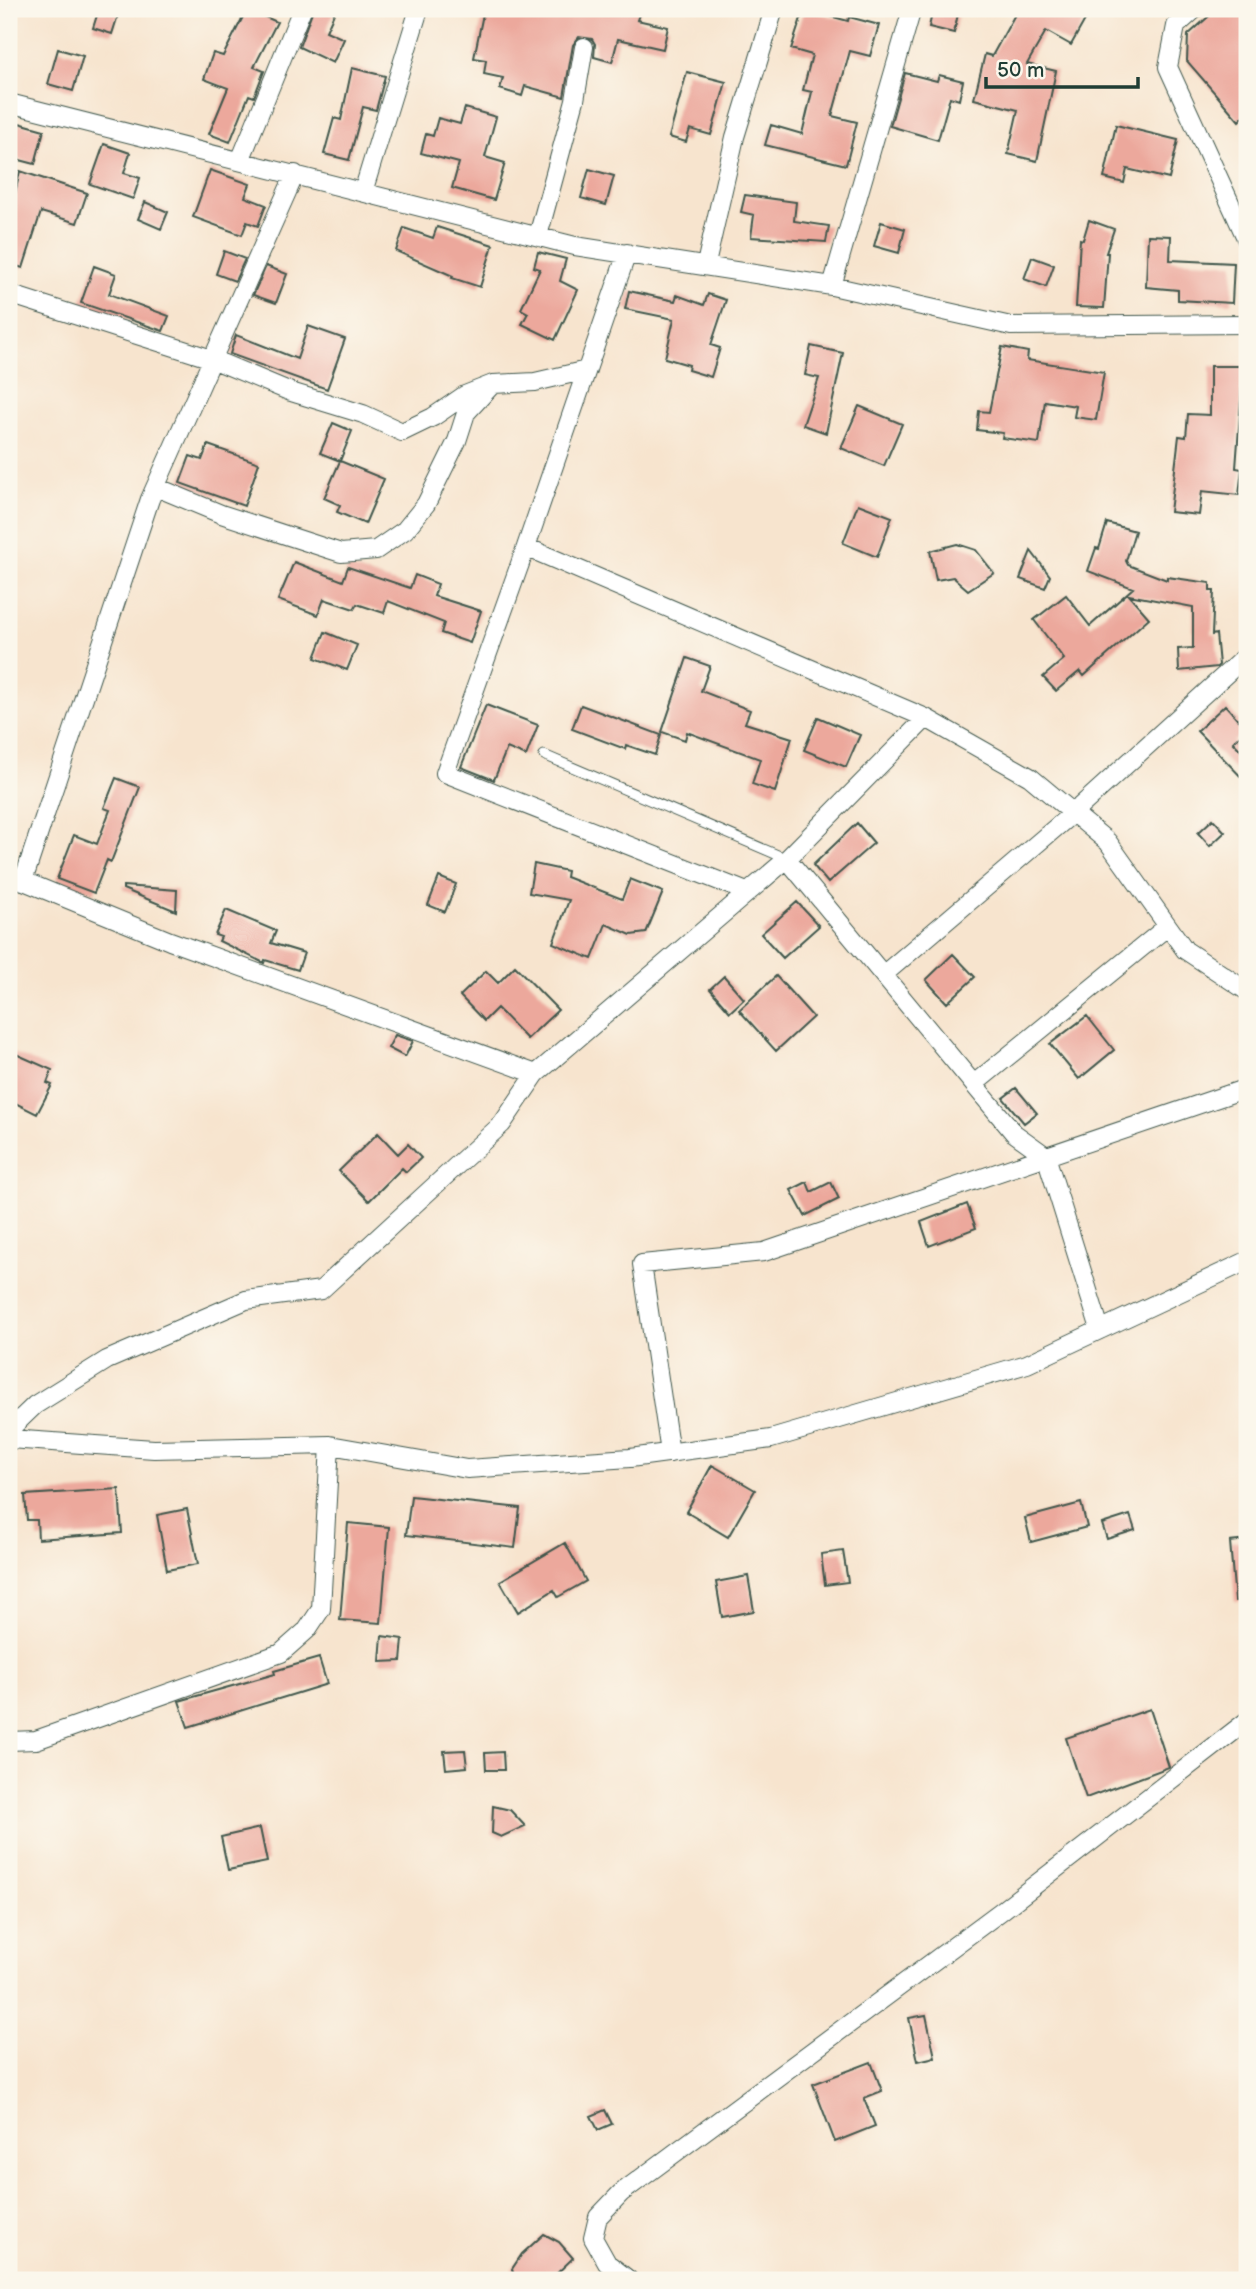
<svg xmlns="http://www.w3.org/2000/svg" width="1256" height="2289" viewBox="0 0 1256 2289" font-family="'Balsamiq Sans',sans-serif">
  <rect width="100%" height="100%" fill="#fbf7ec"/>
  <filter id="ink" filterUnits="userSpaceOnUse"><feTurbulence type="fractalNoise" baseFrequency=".0143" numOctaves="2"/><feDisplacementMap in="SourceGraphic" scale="14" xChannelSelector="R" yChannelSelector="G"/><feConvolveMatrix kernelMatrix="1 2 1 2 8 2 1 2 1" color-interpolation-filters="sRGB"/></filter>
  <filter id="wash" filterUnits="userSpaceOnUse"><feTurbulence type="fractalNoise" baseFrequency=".00686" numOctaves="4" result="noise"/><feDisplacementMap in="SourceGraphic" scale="28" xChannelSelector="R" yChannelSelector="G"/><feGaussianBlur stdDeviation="1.57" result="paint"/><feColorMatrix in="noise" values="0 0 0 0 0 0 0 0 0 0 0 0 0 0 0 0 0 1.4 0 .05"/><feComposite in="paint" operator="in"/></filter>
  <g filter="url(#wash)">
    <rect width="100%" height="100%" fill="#f7e4ce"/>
    <g id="blocks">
      <!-- building -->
      <path fill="#eca89c" d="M 99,9 L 120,9 L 112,34 L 93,28 Z
        M 247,9 L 277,22 L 254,67 L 264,71 L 254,97 L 249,95 L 230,142 L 209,134 L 228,88 L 204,79 L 213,53 L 223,56 Z
        M 313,9 L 336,9 L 326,31 L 344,39 L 333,63 L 299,47 Z
        M 484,9 L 641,9 L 637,20 L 668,27 L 663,49 L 618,39 L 612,62 L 594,57 L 595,44 L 592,39 L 579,37 L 573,45 L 564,97 L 525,86 L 522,96 L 500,89 L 503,78 L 484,74 L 486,60 L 474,58 Z
        M 804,9 L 848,21 L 849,17 L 879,25 L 870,56 L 850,51 L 832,116 L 857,122 L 846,165 L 765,145 L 771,125 L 802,134 L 812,92 L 803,90 L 812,55 L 791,49 Z
        M 933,9 L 959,9 L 954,33 L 929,27 Z
        M 1018,9 L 1065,9 L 1085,20 L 1071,45 L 1046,31 L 1027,64 L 1056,71 L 1037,161 L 1008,154 L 1018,110 L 974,99 L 985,54 L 992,56 Z
        M 1217,9 L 1247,9 L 1247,113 L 1239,121 L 1187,61 L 1188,35 Z
        M 58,49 L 83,56 L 73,91 L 48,84 Z
        M 352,68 L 385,76 L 376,110 L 363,107 L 349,160 L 324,154 L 334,118 L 341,120 Z
        M 687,72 L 726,82 L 711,135 L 690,129 L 686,142 L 669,137 Z
        M 905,73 L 937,81 L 939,75 L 963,81 L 959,100 L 950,97 L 938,140 L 890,126 Z
        M 465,108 L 496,117 L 485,157 L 505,163 L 494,200 L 452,188 L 459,163 L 421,153 L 426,134 L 433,136 L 438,118 L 460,124 Z
        M 19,123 L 44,130 L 35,164 L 16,159 L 18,153 L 11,152 Z
        M 1116,125 L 1178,140 L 1169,179 L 1127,169 L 1124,183 L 1104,178 Z
        M 104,144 L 130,153 L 124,173 L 140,178 L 133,199 L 90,184 Z
        M 589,169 L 614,176 L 606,205 L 581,198 Z
        M 210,170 L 250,184 L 245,197 L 266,205 L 258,226 L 247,222 L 242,235 L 193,217 Z
        M 20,171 L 87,193 L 77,223 L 41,212 L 23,268 L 9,264 L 9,220 Z
        M 745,195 L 796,202 L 794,221 L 829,226 L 826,242 L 751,237 L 754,215 L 741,212 Z
        M 145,202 L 168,212 L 161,229 L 138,219 Z
        M 1089,220 L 1114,229 L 1106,253 L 1108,253 L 1104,308 L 1076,307 L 1080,239 L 1083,240 Z
        M 881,222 L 905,229 L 899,253 L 874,246 Z
        M 437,227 L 493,245 L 480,287 L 452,278 L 453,276 L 396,251 L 404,228 L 433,238 Z
        M 1148,235 L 1171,236 L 1170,260 L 1234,263 L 1232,303 L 1178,300 L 1178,290 L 1146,287 Z
        M 224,251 L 245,259 L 235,281 L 216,274 Z
        M 538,252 L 566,259 L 560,281 L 578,290 L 555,340 L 522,324 L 528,313 L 521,309 L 540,269 L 534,267 Z
        M 1032,257 L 1054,265 L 1046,287 L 1024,279 Z
        M 94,266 L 116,274 L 109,294 L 169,316 L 163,331 L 81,303 Z
        M 266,266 L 287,274 L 276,303 L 253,295 Z
        M 629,291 L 675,301 L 677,295 L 704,305 L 708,294 L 726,300 L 711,345 L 720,348 L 711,377 L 688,370 L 689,365 L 665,358 L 674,319 L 625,309 Z
        M 308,326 L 345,339 L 327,389 L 230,354 L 236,335 L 297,359 Z
        M 811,346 L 843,353 L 826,433 L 803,425 L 819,378 L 805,375 Z
        M 1002,347 L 1028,352 L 1027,360 L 1104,372 L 1096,420 L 1074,417 L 1076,406 L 1045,401 L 1039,443 L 1002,438 L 1003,433 L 977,430 L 979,411 L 989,412 Z
        M 1210,366 L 1247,366 L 1247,387 L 1242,387 L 1236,468 L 1242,469 L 1239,495 L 1202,491 L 1199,515 L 1170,512 L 1179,436 L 1186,437 L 1188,414 L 1210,415 Z
        M 859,406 L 902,424 L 884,466 L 841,448 Z
        M 333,423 L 352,431 L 340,461 L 320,453 Z
        M 208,445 L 259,463 L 244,506 L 180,483 L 190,456 L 202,460 Z
        M 340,461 L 384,479 L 365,524 L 337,512 L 340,505 L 324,498 Z
        M 858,504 L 892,517 L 877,557 L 843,543 Z
        M 1107,523 L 1135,531 L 1126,561 L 1128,565 L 1167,580 L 1167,577 L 1210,583 L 1210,591 L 1214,591 L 1212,635 L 1216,634 L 1219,665 L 1217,667 L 1179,671 L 1178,649 L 1193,648 L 1193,607 L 1129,595 L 1149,618 L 1084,676 L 1080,671 L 1056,691 L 1043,677 L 1064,659 L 1034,620 L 1066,595 L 1090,626 L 1133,588 L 1088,571 L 1096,548 L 1099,549 Z
        M 957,544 L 976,550 L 994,573 L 968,590 L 953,577 L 936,580 L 930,551 Z
        M 1031,551 L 1050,576 L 1045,588 L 1020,579 Z
        M 294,562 L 343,581 L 348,567 L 410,588 L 415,575 L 438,584 L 434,596 L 481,611 L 470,643 L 441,633 L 444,623 L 388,601 L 384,613 L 357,604 L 354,609 L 324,599 L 318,615 L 278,600 Z
        M 325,632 L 357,645 L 347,670 L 315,658 Z
        M 687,658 L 710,666 L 701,691 L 750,710 L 745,723 L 792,738 L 775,792 L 752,784 L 760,759 L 687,732 L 685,740 L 662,732 Z
        M 486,705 L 538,725 L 526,756 L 507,748 L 494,780 L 461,767 Z
        M 581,705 L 661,735 L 655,755 L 626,745 L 625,749 L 572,729 Z
        M 1225,705 L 1247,729 L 1233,742 L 1247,757 L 1247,783 L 1197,731 Z
        M 818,717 L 860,735 L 846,767 L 804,750 Z
        M 116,778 L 140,787 L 111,862 L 107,860 L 94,893 L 57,879 L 74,835 L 97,844 L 110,810 L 104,808 Z
        M 1213,819 L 1225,832 L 1210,846 L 1198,833 Z
        M 857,823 L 874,843 L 828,883 L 813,865 Z
        M 534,864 L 567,871 L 566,877 L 622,899 L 630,879 L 663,892 L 646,933 L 631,935 L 606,924 L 592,959 L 553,943 L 569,900 L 529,893 Z
        M 439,877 L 456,884 L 445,912 L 428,905 Z
        M 123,886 L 177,890 L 176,911 L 123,889 Z
        M 797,902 L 819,926 L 783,958 L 761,934 Z
        M 226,910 L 276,931 L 271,943 L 304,953 L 298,970 L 265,960 L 264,963 L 219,941 L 221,937 L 215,935 Z
        M 953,954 L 975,977 L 947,1003 L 926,980 Z
        M 515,966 L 558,1010 L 527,1039 L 497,1008 L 484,1021 L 460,996 L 486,971 L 498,983 Z
        M 724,976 L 744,999 L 730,1012 L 710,989 Z
        M 776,976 L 813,1017 L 776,1051 L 739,1010 Z
        M 1087,1016 L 1114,1050 L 1079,1079 L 1050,1044 Z
        M 395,1035 L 413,1041 L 405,1057 L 388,1048 Z
        M 9,1051 L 52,1070 L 47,1083 L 52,1085 L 37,1114 L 9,1100 Z
        M 1016,1088 L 1037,1113 L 1024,1123 L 1003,1098 Z
        M 378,1133 L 398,1154 L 408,1144 L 421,1158 L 406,1172 L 402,1168 L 369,1201 L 339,1171 Z
        M 807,1182 L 811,1192 L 831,1182 L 839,1199 L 805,1216 L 791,1190 Z
        M 967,1204 L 976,1228 L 929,1246 L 921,1222 Z
        M 712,1465 L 755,1490 L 728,1537 L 686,1512 Z
        M 119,1489 L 122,1533 L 38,1539 L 37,1520 L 27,1520 L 25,1495 Z
        M 411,1496 L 520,1508 L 515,1548 L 406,1535 Z
        M 1081,1503 L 1087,1527 L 1031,1542 L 1025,1518 Z
        M 187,1509 L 198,1564 L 167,1570 L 157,1515 Z
        M 1130,1515 L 1135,1530 L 1107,1539 L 1102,1524 Z
        M 348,1523 L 389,1527 L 381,1623 L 340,1620 Z
        M 1247,1540 L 1247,1600 L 1235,1601 L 1230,1542 Z
        M 565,1543 L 586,1581 L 558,1597 L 554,1590 L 518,1612 L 500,1581 Z
        M 843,1551 L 848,1582 L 825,1585 L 821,1554 Z
        M 748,1576 L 754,1611 L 722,1617 L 716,1582 Z
        M 382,1636 L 403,1639 L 401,1661 L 380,1662 Z
        M 319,1658 L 327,1684 L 188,1727 L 179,1701 L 275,1674 L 274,1671 Z
        M 1150,1709 L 1169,1767 L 1086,1798 L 1066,1738 Z
        M 465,1750 L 467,1767 L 446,1769 L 444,1751 Z
        M 503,1752 L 504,1770 L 486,1770 L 485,1753 Z
        M 493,1806 L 510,1810 L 525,1826 L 501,1837 L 492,1833 Z
        M 260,1828 L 267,1862 L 228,1870 L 221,1837 Z
        M 926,2015 L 935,2057 L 918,2061 L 909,2018 Z
        M 871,2062 L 882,2091 L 864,2098 L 875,2126 L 835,2142 L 813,2084 Z
        M 605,2110 L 612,2124 L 598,2130 L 591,2116 Z
        M 544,2234 L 559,2242 L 573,2258 L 550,2280 L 515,2280 L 512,2269 L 522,2254 Z"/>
    </g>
  </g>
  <g filter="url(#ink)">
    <use href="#blocks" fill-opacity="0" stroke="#3f564b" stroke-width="2"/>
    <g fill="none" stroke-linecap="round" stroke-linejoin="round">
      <defs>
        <path id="lane" d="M 544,755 L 787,859"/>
        <path id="street" d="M 1195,9 L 1176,26 L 1168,67 L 1247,240
          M 9,103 L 575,246 L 832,286 L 912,9
          M 240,161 L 302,9
          M 363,192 L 419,9
          M 538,236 L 575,100 L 584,47
          M 627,253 L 526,547 L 926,718 L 1030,777 L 1108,842 L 1185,950 L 1247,991
          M 706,264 L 735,137 L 774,9
          M 832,286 L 1011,326 L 1247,324
          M 9,294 L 212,359 L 291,392 L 363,414 L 402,432 L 433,417 L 465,395 L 493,384 L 535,382 L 587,370
          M 156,487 L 221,514 L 341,553 L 376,550 L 405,530 L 426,504 L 457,441 L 466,413 L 490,387
          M 526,547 L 445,773 L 747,892
          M 787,859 L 926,718
          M 9,875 L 170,941 L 536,1074 L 787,859 L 1014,1133 L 1046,1156 L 1100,1329
          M 23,881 L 150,499 L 295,174
          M 883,975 L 1073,813 L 1247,655
          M 974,1084 L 1168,926
          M 9,1430 L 35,1405 L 107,1360 L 246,1300 L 321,1290 L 502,1124 L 536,1074
          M 9,1439 L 154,1449 L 330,1445 L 467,1469 L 630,1458 L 771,1439 L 1027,1364 L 1247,1261
          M 670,1453 L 642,1264 L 764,1252 L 1247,1088
          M 9,1741 L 36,1740 L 281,1653 L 307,1630 L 321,1609 L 330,1445
          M 629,2280 L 607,2263 L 593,2238 L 598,2217 L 621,2193 L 1000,1912 L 1247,1721"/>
      </defs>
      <!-- lane casing -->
      <use href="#lane" stroke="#3f564b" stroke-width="11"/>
      <!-- street casing -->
      <use href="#street" stroke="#3f564b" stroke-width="20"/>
      <!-- lane -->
      <use href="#lane" stroke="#fff" stroke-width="9"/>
      <!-- street -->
      <use href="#street" stroke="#fff" stroke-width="18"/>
    </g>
  </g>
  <!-- margin -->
  <rect width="1256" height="2289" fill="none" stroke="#fbf7ec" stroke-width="35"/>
  <!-- scale -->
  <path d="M986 77v10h152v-10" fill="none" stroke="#1f3d34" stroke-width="3.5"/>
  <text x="997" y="77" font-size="21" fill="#1f3d34" stroke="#fbf7ec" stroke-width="5" paint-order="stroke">50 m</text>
</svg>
